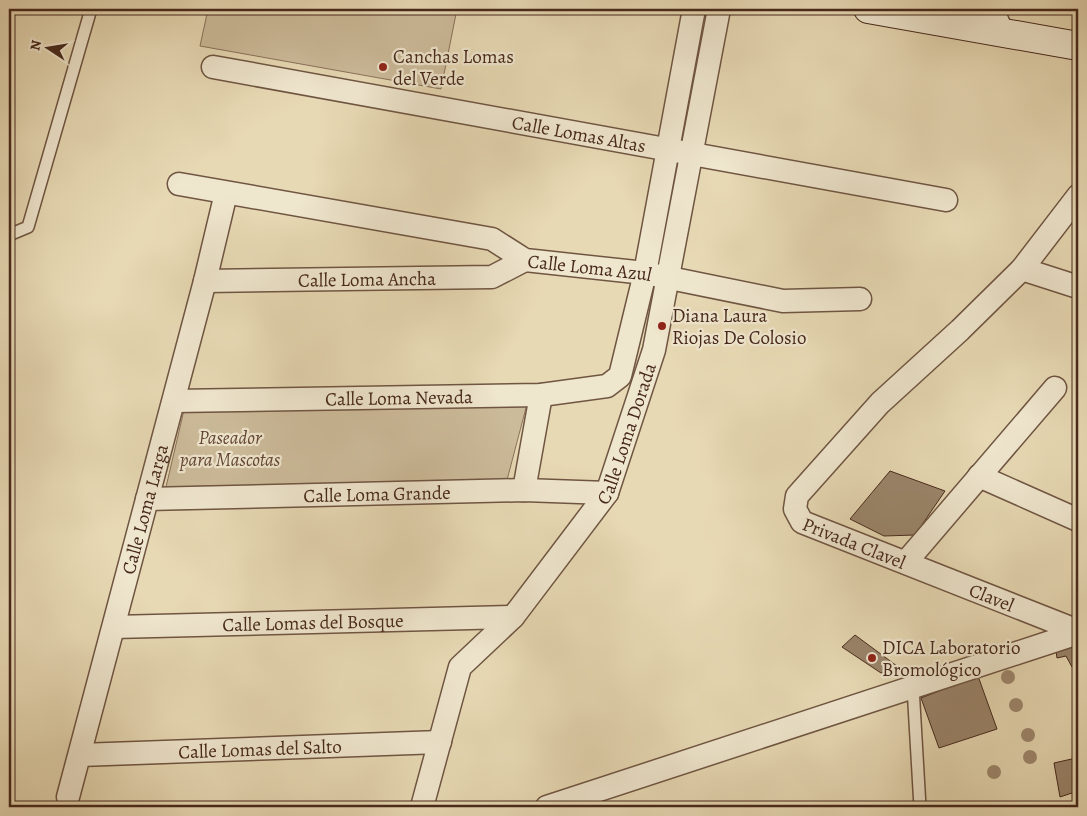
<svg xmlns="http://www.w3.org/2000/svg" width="1087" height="816" viewBox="0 0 1087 816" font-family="Alegreya,serif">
  <rect width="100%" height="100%" fill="#e7d9b4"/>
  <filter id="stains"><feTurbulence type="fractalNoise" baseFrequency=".004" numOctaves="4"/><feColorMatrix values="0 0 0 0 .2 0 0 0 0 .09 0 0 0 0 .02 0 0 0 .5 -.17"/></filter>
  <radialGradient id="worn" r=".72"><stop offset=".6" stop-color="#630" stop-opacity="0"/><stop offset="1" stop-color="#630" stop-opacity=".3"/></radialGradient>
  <!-- green -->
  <path fill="#ccbb9a" stroke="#8a725b" d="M 208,9 L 457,9 L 441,89 L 200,46 Z
    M 527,404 L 507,480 L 166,487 L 184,410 Z"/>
  <!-- building -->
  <path fill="#9a856b" stroke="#47291c" d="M 890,471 L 945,491 L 915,535 L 884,536 L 850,519 Z
    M 855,635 L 901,669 L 881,673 L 842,647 Z
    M 1078,644 L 1078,665 L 1072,667 L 1066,656 L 1057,658 L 1056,651 Z
    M 978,676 L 997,729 L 939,748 L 921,698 Z
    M 1076,758 L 1078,791 L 1060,797 L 1054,763 Z"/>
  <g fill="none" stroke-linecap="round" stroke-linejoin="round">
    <defs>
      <path id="lane" d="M 9,235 L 28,227 L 91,9
        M 913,687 L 920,807"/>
      <g id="street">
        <path d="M 992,9 L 1003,33"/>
        <path id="s1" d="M 213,67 L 946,200"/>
        <path id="s2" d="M 179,184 L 492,239 L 525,260 L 645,273 L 783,301 L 860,299"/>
        <path id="s3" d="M 1078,196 L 1022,269 L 960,330 L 880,403 L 797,496 L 795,509 L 802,522 L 1078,631"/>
        <path d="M 1022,269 L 1078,287"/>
        <path id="s4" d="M 205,281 L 492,277 L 525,260"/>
        <path id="s5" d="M 174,401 L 541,395 L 607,386 L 620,376 L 645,273 L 694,9"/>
        <path d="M 979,476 L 1078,520"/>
        <path d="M 524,490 L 541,395"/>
        <path id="s6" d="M 147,499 L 524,490 L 607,493"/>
        <path d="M 906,562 L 1055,388"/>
        <path id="s7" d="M 114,627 L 513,617"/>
        <path id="s8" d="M 80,755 L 440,742"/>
        <path id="s9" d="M 68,797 L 205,281 L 226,193"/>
        <path id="s10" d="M 422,807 L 460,667 L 513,617 L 607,493 L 654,350 L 719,9"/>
        <path d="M 547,807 L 1078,633"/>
      </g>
      <path id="secondary" d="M 868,9 L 1078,46"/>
    </defs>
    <!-- lane casing -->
    <use href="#lane" stroke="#6f5542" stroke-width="14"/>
    <!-- street casing -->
    <use href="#street" stroke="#6f5542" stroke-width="25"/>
    <!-- secondary casing -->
    <use href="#secondary" stroke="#47291c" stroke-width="30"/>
    <!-- lane -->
    <use href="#lane" stroke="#efe6ce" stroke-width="11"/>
    <!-- street -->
    <use href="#street" stroke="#efe6ce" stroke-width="22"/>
    <!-- secondary -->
    <use href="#secondary" stroke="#efe6ce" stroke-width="28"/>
  </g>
  <!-- trees -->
  <g fill="#9e886e">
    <circle cx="1008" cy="677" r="7"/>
    <circle cx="1016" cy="705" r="7"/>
    <circle cx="1028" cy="735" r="7"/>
    <circle cx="1030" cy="757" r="7"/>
    <circle cx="994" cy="772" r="7"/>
  </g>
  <!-- markers -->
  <g fill="#8f2418" stroke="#efe6ce" stroke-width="2">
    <circle cx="383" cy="67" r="5"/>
    <circle cx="662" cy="326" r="5"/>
    <circle cx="872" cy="658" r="5"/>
  </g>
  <g text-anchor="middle" stroke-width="4.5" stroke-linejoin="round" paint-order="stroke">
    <!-- poi labels -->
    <g font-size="19" fill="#47291c" stroke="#efe6ce" text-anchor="start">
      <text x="393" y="63">Canchas Lomas<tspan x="393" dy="22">del Verde</tspan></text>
      <text x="672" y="322">Diana Laura<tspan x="672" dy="22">Riojas De Colosio</tspan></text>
      <text x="882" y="654">DICA Laboratorio<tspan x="882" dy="22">Bromológico</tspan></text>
    </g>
    <!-- street labels -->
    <g font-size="19" fill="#47291c" stroke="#efe6ce">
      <text dy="7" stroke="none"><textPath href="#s1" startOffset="372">Calle Lomas Altas</textPath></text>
      <text dy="7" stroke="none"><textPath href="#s2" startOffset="422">Calle Loma Azul</textPath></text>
      <text dy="7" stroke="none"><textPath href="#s4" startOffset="162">Calle Loma Ancha</textPath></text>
      <text dy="7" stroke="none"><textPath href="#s5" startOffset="225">Calle Loma Nevada</textPath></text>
      <text dy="7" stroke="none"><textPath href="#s10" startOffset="436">Calle Loma Dorada</textPath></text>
      <text dy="7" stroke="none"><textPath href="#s6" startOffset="230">Calle Loma Grande</textPath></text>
      <text dy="7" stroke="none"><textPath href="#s9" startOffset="298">Calle Loma Larga</textPath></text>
      <text dy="7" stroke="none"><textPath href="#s3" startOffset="496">Privada Clavel</textPath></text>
      <text dy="7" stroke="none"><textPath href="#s3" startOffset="644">Clavel</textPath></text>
      <text dy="7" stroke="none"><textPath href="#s7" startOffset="199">Calle Lomas del Bosque</textPath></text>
      <text dy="7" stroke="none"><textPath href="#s8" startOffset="180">Calle Lomas del Salto</textPath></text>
    </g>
    <!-- park labels -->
    <g font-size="19" font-style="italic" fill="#624635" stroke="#efe6ce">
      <text x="230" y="444">Paseador<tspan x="230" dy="22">para Mascotas</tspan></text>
    </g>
  </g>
  <!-- margin -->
  <rect width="1087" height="816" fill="none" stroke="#e7d9b4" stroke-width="30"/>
  <rect x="10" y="10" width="1067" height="796" fill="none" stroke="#47291c" stroke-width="2.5"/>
  <rect x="15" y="15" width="1057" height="786" fill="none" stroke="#47291c"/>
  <!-- north arrow -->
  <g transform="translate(48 48) rotate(282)" stroke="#efe6ce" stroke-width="4" paint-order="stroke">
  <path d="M0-4L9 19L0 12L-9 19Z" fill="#47291c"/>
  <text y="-8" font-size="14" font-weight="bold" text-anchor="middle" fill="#47291c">N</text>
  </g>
  <rect width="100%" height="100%" filter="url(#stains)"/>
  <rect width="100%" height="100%" fill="url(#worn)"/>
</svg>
